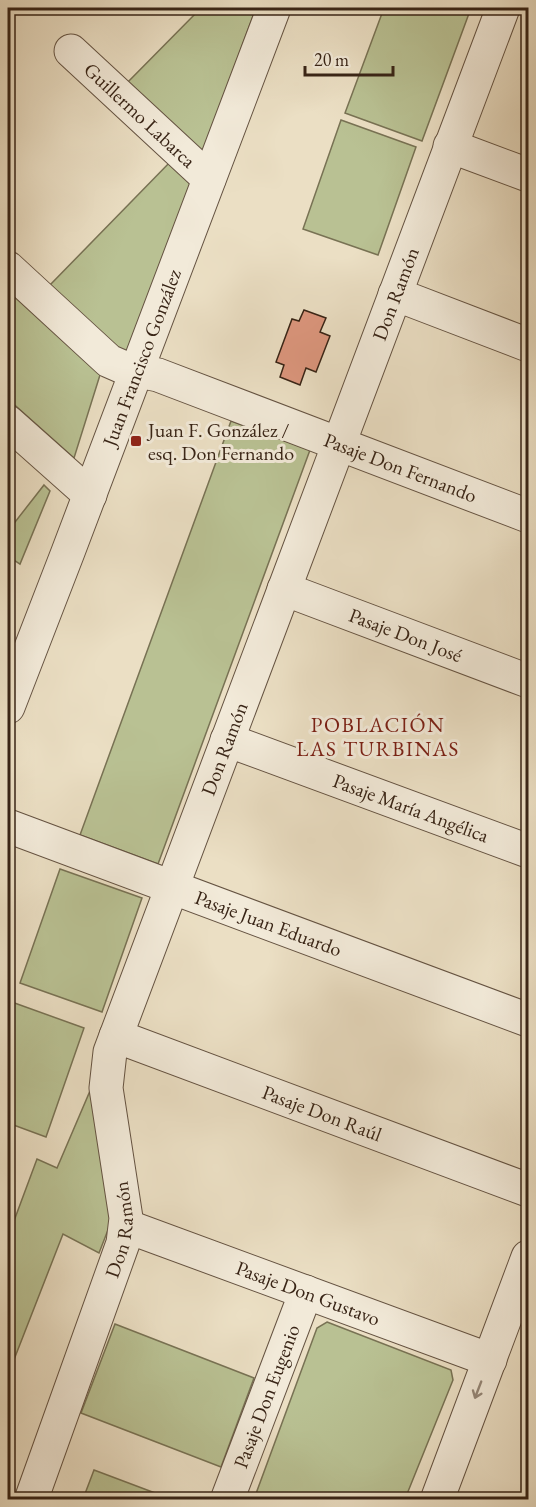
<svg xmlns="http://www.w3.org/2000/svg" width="536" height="1507" viewBox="0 0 536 1507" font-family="'EB Garamond',serif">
  <rect width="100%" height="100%" fill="#ebdfc4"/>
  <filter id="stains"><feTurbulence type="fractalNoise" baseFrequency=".00333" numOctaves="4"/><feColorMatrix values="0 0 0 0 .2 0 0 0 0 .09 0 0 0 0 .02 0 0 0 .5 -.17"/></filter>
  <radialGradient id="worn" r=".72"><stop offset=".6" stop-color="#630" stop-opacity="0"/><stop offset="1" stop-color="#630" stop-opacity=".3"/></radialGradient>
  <!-- green -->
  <path fill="#b9c193" stroke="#787254" stroke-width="1.5" d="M 201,8 L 256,8 L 200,161 L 123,87 Z
    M 384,8 L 471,8 L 422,141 L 345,113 Z
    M 341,120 L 416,147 L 378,255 L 303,229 Z
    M 172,160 L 192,179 L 125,360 L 49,286 Z
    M 8,287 L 100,375 L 74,458 L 8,399 Z
    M 231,421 L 310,450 L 158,864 L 80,835 Z
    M 44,485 L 50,491 L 20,564 L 8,556 L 8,531 Z
    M 60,869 L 142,898 L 102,1012 L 20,983 Z
    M 9,1001 L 84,1028 L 46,1137 L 8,1123 L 8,1006 Z
    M 93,1084 L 115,1212 L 99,1253 L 63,1234 L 8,1375 L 8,1237 L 37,1159 L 57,1168 Z
    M 327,1322 L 451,1370 L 453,1380 L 405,1499 L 254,1499 L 317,1328 Z
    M 115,1324 L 254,1378 L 221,1467 L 81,1413 Z
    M 94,1470 L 171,1499 L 83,1499 Z"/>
  <!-- building -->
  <path fill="#dc967d" stroke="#382416" stroke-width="1.5" d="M 304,310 L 326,318 L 320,332 L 330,336 L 316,372 L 306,368 L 300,385 L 280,377 L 284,365 L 276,362 L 292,319 L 299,321 Z"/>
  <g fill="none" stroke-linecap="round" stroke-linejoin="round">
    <defs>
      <g id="minor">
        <path id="s1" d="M 71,51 L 209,179"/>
        <path d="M 450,146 L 528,175"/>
        <path id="s2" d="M 8,268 L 109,361 L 125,368 L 158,375 L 528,516"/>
        <path d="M 395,294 L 528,345"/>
        <path d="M 8,422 L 90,495"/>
        <path id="s3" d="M 284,589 L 528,681"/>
        <path id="s4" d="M 8,707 L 68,552 L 274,8"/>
        <path id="s5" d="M 227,740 L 528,851"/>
        <path id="s6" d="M 8,826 L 528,1020"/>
        <path id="s7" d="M 116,1036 L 528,1190"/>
        <path id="s8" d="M 126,1226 L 490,1360"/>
        <path id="s9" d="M 31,1500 L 123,1243 L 126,1218 L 106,1088 L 110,1052 L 503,8"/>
        <path id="s10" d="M 227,1500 L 306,1292"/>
        <path d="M 437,1500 L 528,1257"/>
      </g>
    </defs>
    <!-- minor casing -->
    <use href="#minor" stroke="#655342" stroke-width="35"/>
    <!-- minor -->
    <use href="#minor" stroke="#f2ead9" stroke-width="33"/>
  </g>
  <!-- one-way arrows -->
  <defs><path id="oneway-shaft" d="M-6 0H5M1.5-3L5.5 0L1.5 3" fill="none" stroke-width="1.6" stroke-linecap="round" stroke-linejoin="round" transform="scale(1.5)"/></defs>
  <use stroke="#958778" href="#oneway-shaft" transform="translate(478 1390) rotate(111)"/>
  <!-- markers -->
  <rect fill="#8f2418" stroke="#f2ead9" stroke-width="2" x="130" y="435" width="12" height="12" rx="3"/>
  <g text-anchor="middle" stroke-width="6" stroke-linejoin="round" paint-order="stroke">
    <!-- street labels -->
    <g font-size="20" fill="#382416" stroke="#f2ead9">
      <text dy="7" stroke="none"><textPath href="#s1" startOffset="94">Guillermo Labarca</textPath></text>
      <text dy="7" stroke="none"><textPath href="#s9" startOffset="1276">Don Ramón</textPath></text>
      <text dy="7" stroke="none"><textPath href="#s4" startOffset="374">Juan Francisco González</textPath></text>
      <text dy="7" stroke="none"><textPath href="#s2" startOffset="448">Pasaje Don Fernando</textPath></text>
      <text dy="7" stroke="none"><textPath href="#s3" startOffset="130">Pasaje Don José</textPath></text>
      <text dy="7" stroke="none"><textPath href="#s9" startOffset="790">Don Ramón</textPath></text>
      <text dy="7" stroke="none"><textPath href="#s5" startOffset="196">Pasaje María Angélica</textPath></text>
      <text dy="7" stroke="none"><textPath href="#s6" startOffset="278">Pasaje Juan Eduardo</textPath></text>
      <text dy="7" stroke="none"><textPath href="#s7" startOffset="220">Pasaje Don Raúl</textPath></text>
      <text dy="7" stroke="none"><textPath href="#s9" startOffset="286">Don Ramón</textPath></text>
      <text dy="7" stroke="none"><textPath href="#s8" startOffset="194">Pasaje Don Gustavo</textPath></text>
      <text dy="7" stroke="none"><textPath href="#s10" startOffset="111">Pasaje Don Eugenio</textPath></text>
    </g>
    <!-- poi labels -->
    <g font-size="20" fill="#382416" stroke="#f2ead9" text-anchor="start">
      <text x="148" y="437">Juan F. González /<tspan x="148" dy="23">esq. Don Fernando</tspan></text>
    </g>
    <!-- neighbourhood labels -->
    <g font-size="21" letter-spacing="1.5" fill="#7a1f14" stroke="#f2ead9">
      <text x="378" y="732">POBLACIÓN<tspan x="378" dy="24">LAS TURBINAS</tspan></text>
    </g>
  </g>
  <!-- margin -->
  <rect width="536" height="1507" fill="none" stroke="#ebdfc4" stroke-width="30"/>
  <rect x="9" y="9" width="518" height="1489" fill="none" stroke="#382416" stroke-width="3"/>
  <rect x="15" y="15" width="506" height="1477" fill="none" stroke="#382416" stroke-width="1.5"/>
  <!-- scale -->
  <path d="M305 66v9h88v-9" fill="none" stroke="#382416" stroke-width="3"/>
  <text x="314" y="66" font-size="18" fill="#382416" stroke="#f2ead9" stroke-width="4.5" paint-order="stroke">20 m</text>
  <rect width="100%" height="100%" filter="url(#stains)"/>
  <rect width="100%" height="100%" fill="url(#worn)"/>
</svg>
